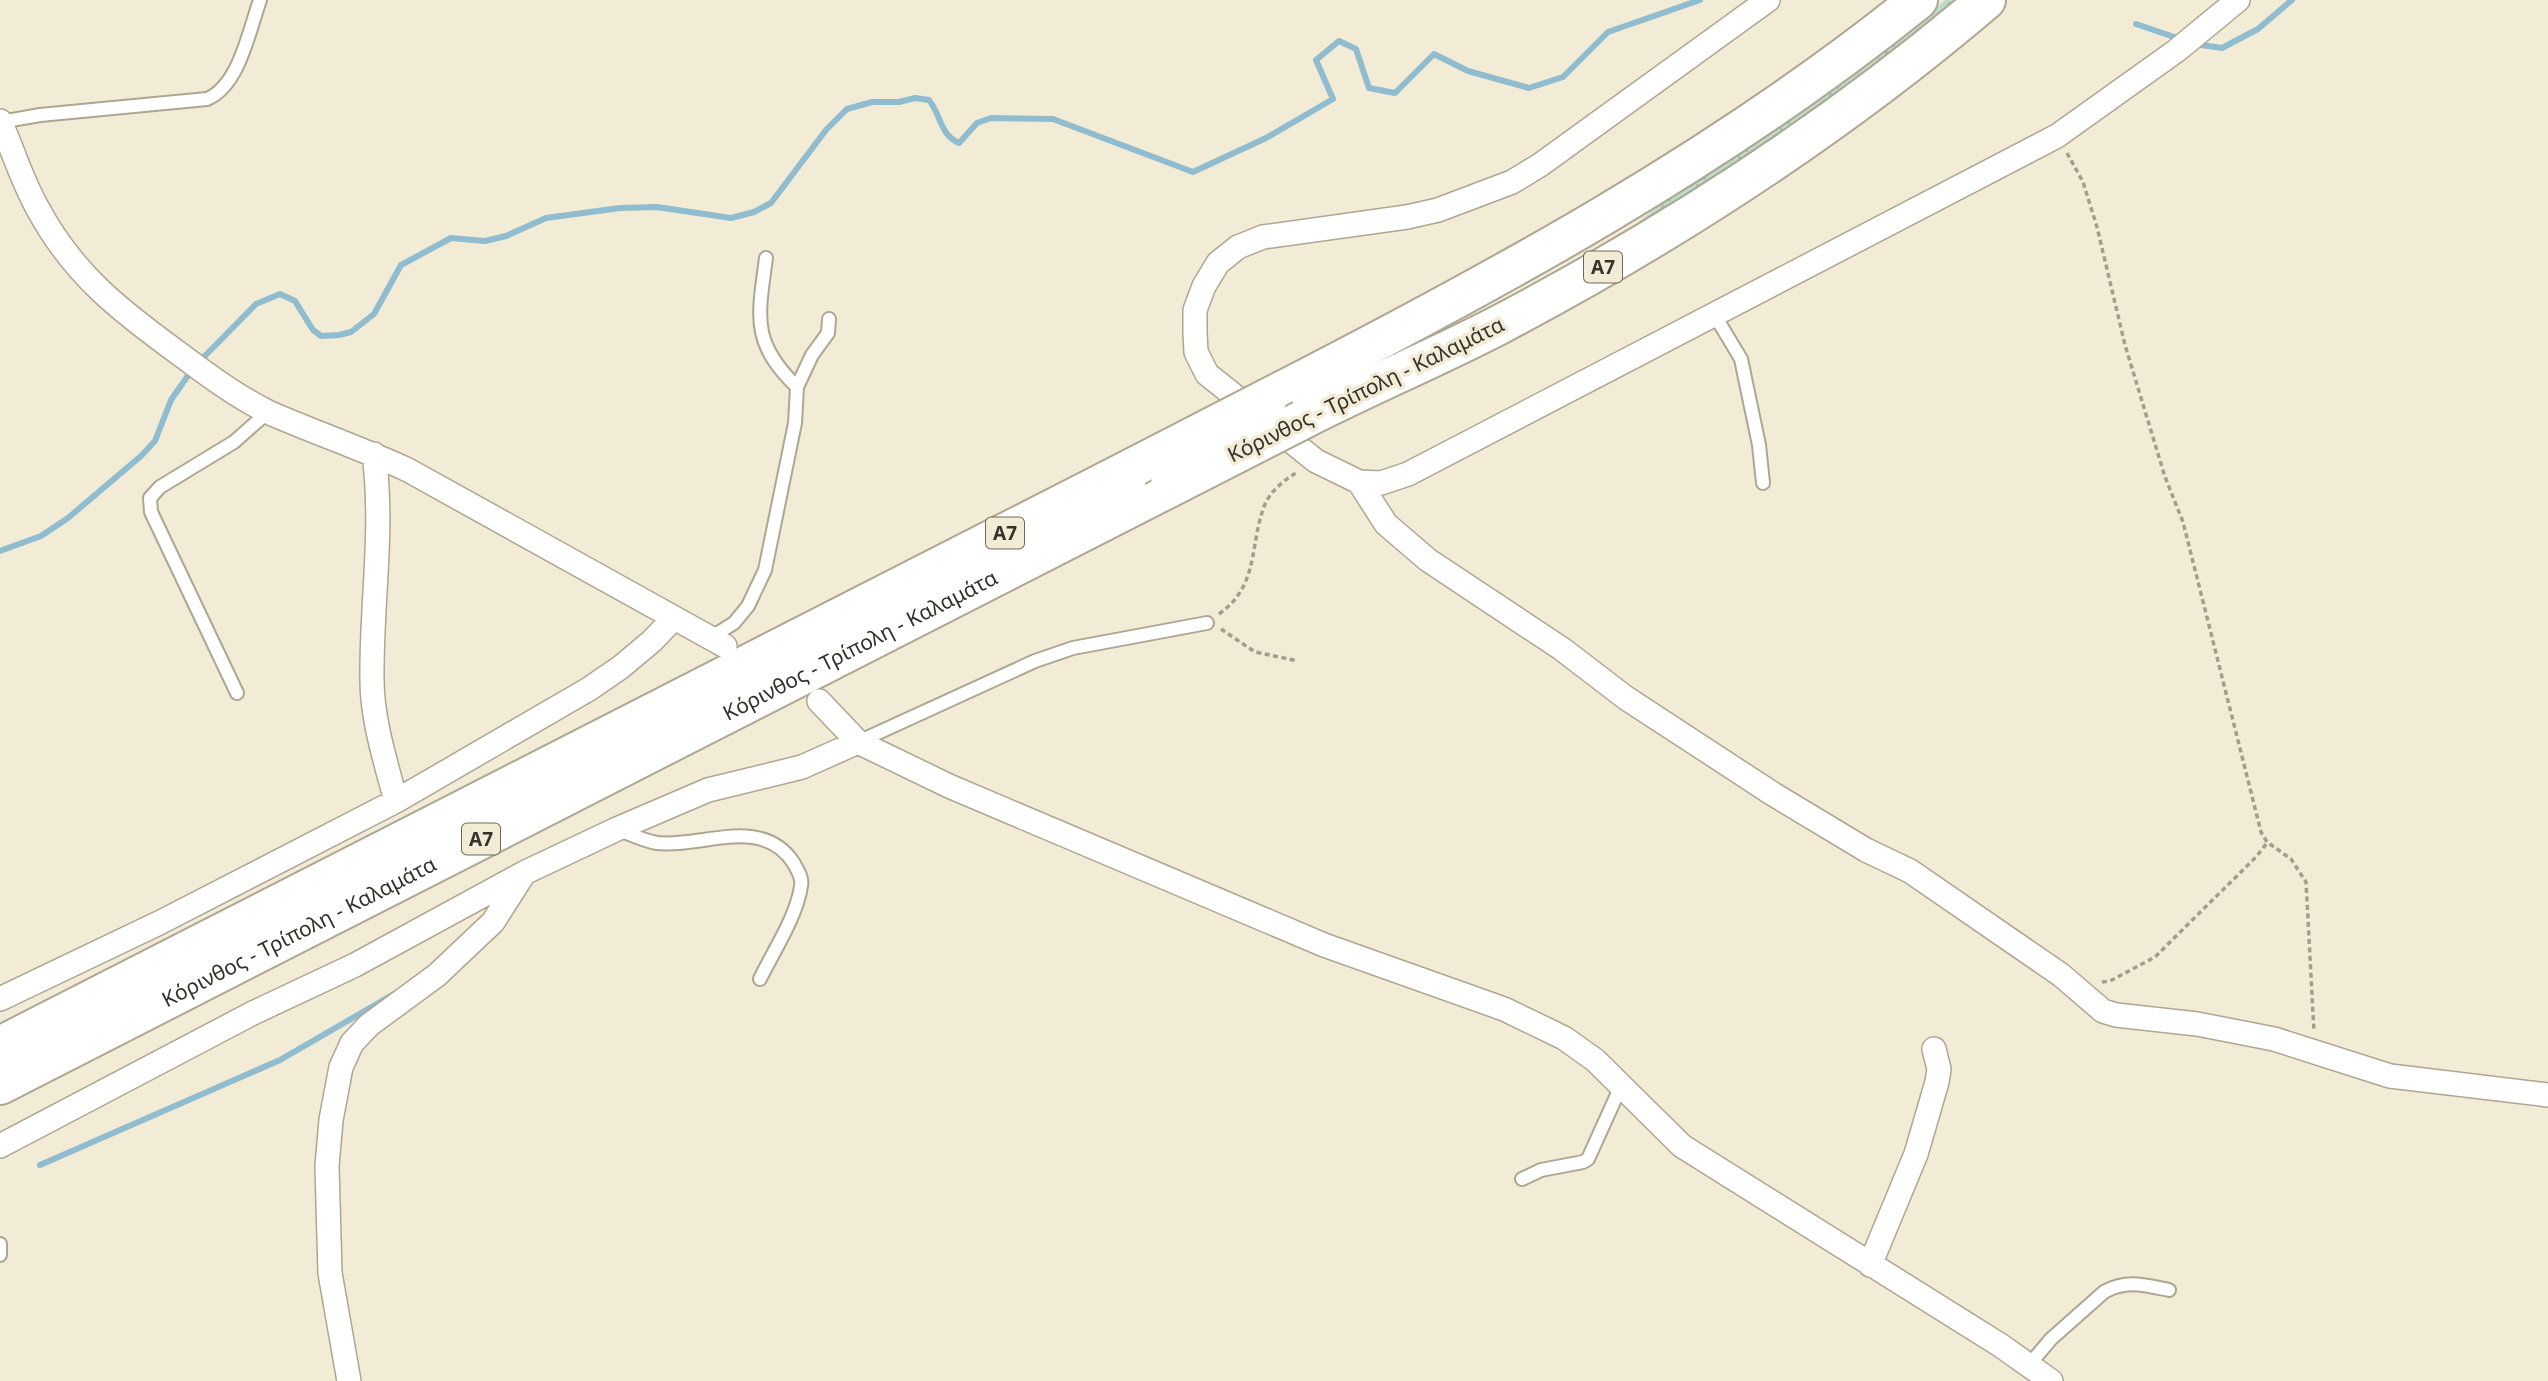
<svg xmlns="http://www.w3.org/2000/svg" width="2548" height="1381" viewBox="0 0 2548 1381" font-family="'Noto Sans',sans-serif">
  <defs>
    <pattern id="grass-dots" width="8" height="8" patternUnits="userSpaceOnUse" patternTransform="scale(1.75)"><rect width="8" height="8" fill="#bcdcc7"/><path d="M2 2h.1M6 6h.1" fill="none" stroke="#a2bdab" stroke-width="1.8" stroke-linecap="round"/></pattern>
  </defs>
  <rect width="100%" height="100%" fill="#f2ebd6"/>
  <!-- grass -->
  <path fill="url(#grass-dots)" d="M 1945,0 L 1962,0 C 1861,82 1754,162 1638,222 L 1690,183 L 1871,60 Z"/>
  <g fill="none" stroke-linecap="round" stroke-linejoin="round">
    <!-- stream -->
    <path stroke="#8fbccf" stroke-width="6" d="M 2136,24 L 2180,39
      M 2194,44 L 2222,48 L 2258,29 L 2292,0
      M 0,551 L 41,536 L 68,518 L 141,456 L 155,441 L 171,400 L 194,367 L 256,304 L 280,294 L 295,301 L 313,330 L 321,336 L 339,335 L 351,332 L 374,314 L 401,265 L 451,238 L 485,241 L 506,236 L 546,218 L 620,208 L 657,207 L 731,218 L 754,212 L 771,203 L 826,130 L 847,109 L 872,102 L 899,102 L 915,98 L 929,100 C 941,115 940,135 959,143 L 977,123 L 991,118 L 1053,119 L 1193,172 L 1266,138 L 1333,99 L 1316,60 L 1339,41 L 1356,49 L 1369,88 L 1395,93 L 1434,54 L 1468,71 L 1529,88 L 1563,77 L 1608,32 L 1700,0
      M 40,1165 L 280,1060 L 394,994"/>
    <defs>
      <path id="lane" d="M 0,122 L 40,115 L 207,99 C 239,86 249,31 260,0
        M 766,258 C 758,318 751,342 797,387
        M 1714,314 L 1741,359 L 1759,445 L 1763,483
        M 710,638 L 734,623 L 748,606 L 765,570 L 795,423 L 797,387 L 812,355 L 828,333 L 829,319
        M 237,693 L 151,512 L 150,498 L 160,487 L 234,442 L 268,412
        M 858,742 L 1035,661 L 1073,648 L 1207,623
        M 617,829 C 630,834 644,841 657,843 C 702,848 761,815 793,862 C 797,869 803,878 801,886 C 797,916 773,952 760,979
        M 1522,1179 L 1541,1170 L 1583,1162 L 1588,1159 L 1621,1086
        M 0,1244 L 0,1255
        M 2029,1365 L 2051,1339 L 2104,1292 C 2126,1279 2145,1285 2169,1290"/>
      <path id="street" d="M 1768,0 L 1540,165 L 1512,182 L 1438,210 L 1407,217 L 1263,237 L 1238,247 L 1218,263 L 1204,286 L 1195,310 L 1195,332 L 1196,352 L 1207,374 L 1316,461 L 1359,482 L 1381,483 L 1408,474 L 2057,136 L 2176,51 L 2238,0
        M 0,121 C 13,150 22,181 38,209 C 74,276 122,312 181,355 C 209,376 239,398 270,413 C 316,433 363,449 408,470 L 725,646
        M 374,454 C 384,531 371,604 372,680 C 372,720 386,763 396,801
        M 1359,482 L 1386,524 L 1428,560 L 1562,649 L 1626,698 L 1773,794 L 1866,850 L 1910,871 L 2061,975 L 2103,1011 L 2116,1015 L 2197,1024 L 2274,1039 L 2390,1076 L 2548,1095
        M 819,701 L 858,742 L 949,786 L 1324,945 L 1504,1009 L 1564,1038 L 1595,1060 L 1682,1146 L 2000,1345 L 2051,1381
        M 0,999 L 159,923 L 396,801 L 589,689 L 621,667 L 652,641 L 673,619
        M 0,1146 L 253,1013 L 355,965 L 524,873 L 617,829 L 708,790 L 802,767 L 858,742
        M 1870,1265 L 1916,1154 L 1937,1082 L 1939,1069 L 1934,1049
        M 349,1381 L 330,1273 L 327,1166 L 331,1120 L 341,1067 L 352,1043 L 369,1025 L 437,975 L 493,922 L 523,875"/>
      <g id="highway">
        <path d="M 1268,398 C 1494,282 1720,160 1918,0"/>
        <path d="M 1302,420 C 1366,387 1433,359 1497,326 C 1670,235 1837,127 1986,0"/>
        <path d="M 0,1046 L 1136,466"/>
        <path id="s1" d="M 0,1085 L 1169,488"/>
      </g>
    </defs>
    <!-- lane casing -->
    <use href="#lane" stroke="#ada692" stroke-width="16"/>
    <!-- street casing -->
    <use href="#street" stroke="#ada692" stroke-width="26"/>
    <!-- highway casing -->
    <use href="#highway" stroke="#ada692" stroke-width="42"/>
    <!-- path -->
    <path stroke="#a29d8d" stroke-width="3.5" stroke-dasharray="5 3.5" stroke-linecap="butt" d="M 2067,153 L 2083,182 L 2097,227 L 2125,345 L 2165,477 L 2183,522 L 2261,832 L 2267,842 L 2291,859 L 2306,882 L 2314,1032
      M 1219,614 C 1260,585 1249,544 1265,504 C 1271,491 1284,480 1296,473
      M 1221,629 L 1255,652 L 1298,661
      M 2102,982 L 2110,981 L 2155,957 L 2256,857 L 2267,843"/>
    <!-- lane -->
    <use href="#lane" stroke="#fff" stroke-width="12"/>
    <!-- street -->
    <use href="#street" stroke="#fff" stroke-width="23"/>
    <!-- highway -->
    <use href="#highway" stroke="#fff" stroke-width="38"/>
    <defs>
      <path id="highway-bridge" d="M 1136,466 L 1268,398
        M 1169,488 L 1302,420"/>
    </defs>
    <!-- highway-bridge casing -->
    <use href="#highway-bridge" stroke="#ada692" stroke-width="42" stroke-linecap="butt"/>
    <!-- highway-bridge -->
    <use href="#highway-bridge" stroke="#fff" stroke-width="38"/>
  </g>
  <g text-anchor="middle" stroke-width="7" stroke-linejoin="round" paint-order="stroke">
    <!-- shield labels -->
    <g fill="#f2ebd6" stroke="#6d6a5d" stroke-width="2">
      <rect x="1584" y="251.5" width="38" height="31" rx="5"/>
      <rect x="986" y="517.5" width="38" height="31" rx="5"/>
      <rect x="462" y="823.5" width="38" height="31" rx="5"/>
    </g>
    <g font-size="19" font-weight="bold" fill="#343229">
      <text x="1603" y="274">Α7</text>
      <text x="1005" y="540">Α7</text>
      <text x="481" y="846">Α7</text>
    </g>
    <!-- street labels -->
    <g font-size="21" fill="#343229" stroke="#f2ebd6">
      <text transform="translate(1366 390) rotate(-26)" y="7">Κόρινθος - Τρίπολη - Καλαμάτα</text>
      <text dy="7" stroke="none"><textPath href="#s1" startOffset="966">Κόρινθος - Τρίπολη - Καλαμάτα</textPath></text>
      <text dy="7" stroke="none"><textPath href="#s1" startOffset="336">Κόρινθος - Τρίπολη - Καλαμάτα</textPath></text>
    </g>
  </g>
</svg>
